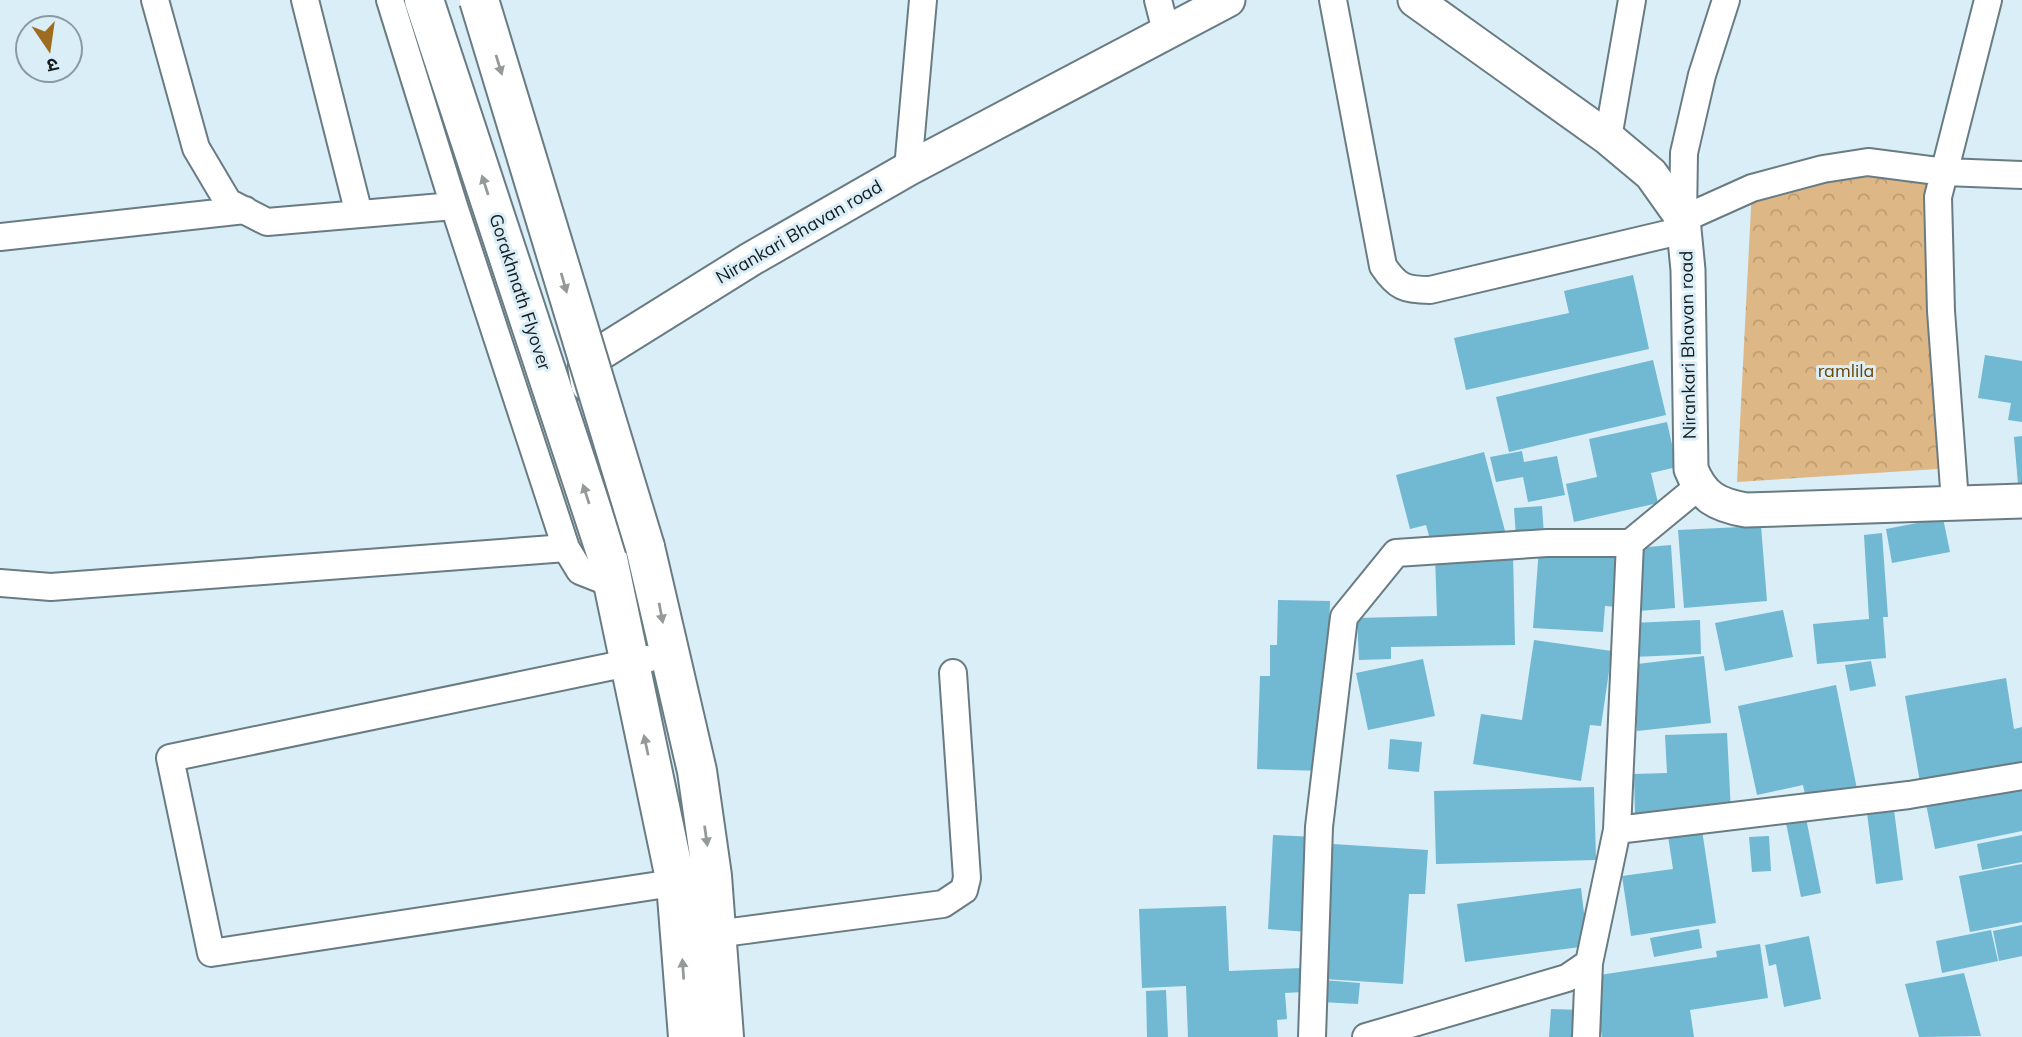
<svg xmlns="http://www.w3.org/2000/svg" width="2022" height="1037" viewBox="0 0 2022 1037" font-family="Mulish,'Noto Sans Devanagari',sans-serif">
  <defs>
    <pattern id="forest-crowns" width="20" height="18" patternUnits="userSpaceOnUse" patternTransform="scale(1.75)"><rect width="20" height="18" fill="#deb786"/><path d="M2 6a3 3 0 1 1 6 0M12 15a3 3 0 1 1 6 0" fill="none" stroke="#be9d73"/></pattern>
  </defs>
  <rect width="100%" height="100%" fill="#daeef7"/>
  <!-- forest -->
  <path fill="url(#forest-crowns)" d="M 1868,162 L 1945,172 L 1953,468 L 1737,482 L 1752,188 Z"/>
  <!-- building -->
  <path fill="#71b8d3" d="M 1633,275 L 1649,349 L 1466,390 L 1454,338 L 1569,313 L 1564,291 Z
    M 1985,355 L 2022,361 L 2022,422 L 2008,420 L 2011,403 L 1978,398 Z
    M 1653,360 L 1666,415 L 1509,452 L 1496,397 Z
    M 1667,422 L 1677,467 L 1651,473 L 1658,503 L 1574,522 L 1566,484 L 1597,477 L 1589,439 Z
    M 2022,436 L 2022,483 L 2018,484 L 2014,437 Z
    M 1522,451 L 1524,462 L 1557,456 L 1565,495 L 1528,502 L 1523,477 L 1496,482 L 1490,457 Z
    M 1484,452 L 1505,531 L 1433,550 L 1426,525 L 1410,529 L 1396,475 Z
    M 1542,506 L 1544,535 L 1516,537 L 1514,508 Z
    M 1943,518 L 1950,552 L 1892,563 L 1886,529 Z
    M 1761,526 L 1767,601 L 1684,608 L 1678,530 Z
    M 1882,533 L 1888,617 L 1883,617 L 1886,658 L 1817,664 L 1813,624 L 1869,619 L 1864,535 Z
    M 1671,545 L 1675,608 L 1639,611 L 1636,548 Z
    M 1539,548 L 1622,553 L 1619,607 L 1605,606 L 1603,632 L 1533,628 Z
    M 1513,554 L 1515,645 L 1391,647 L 1391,659 L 1359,660 L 1357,618 L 1437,616 L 1435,555 Z
    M 1278,600 L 1330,601 L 1325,771 L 1257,769 L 1260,676 L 1270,676 L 1270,645 L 1277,645 Z
    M 1783,610 L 1793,657 L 1725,671 L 1715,623 Z
    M 1700,620 L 1701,654 L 1633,657 L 1631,623 Z
    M 1534,640 L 1612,651 L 1601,726 L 1590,725 L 1581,781 L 1473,764 L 1481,714 L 1522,720 Z
    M 1704,656 L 1711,723 L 1637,731 L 1629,665 Z
    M 1423,659 L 1435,716 L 1368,730 L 1356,673 Z
    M 1871,661 L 1876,686 L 1850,691 L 1845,665 Z
    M 2006,678 L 2014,729 L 2022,727 L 2022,768 L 1921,788 L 1905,696 Z
    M 1836,685 L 1857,789 L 1806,799 L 1803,785 L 1757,795 L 1738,706 Z
    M 1727,733 L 1731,812 L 1635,816 L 1634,774 L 1667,773 L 1665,735 Z
    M 1390,739 L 1422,742 L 1419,772 L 1388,769 Z
    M 1594,787 L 1596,860 L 1436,864 L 1434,791 Z
    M 2022,789 L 2022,831 L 1935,849 L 1925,799 Z
    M 1893,802 L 1903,880 L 1876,884 L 1866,805 Z
    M 1805,813 L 1821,893 L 1801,897 L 1785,818 Z
    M 1702,830 L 1716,923 L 1631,936 L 1622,876 L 1673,869 L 1668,836 Z
    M 1273,835 L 1315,837 L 1309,932 L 1268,929 Z
    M 2022,835 L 2022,862 L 1982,870 L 1977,844 Z
    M 1769,836 L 1771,871 L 1752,872 L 1749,837 Z
    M 1333,844 L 1428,850 L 1425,894 L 1409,894 L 1403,984 L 1324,979 Z
    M 2022,864 L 2022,922 L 1970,932 L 1959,876 Z
    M 1581,888 L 1588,946 L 1465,962 L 1457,904 Z
    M 1226,906 L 1229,971 L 1302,968 L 1303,992 L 1285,993 L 1287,1019 L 1277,1020 L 1278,1037 L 1188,1037 L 1186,986 L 1142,988 L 1139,909 Z
    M 2022,925 L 2022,956 L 1999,961 L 1993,931 Z
    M 1699,929 L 1702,948 L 1654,957 L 1650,938 Z
    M 1991,930 L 1998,961 L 1942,973 L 1936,941 Z
    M 1809,936 L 1821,999 L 1784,1007 L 1776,964 L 1769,966 L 1765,945 Z
    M 1760,944 L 1768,998 L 1690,1010 L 1694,1037 L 1602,1037 L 1593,976 L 1717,957 L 1716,951 Z
    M 1964,973 L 1981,1036 L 1919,1037 L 1905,984 Z
    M 1323,980 L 1360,983 L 1358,1004 L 1321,1002 Z
    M 1166,990 L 1168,1037 L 1147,1037 L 1146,991 Z
    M 1551,1009 L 1583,1010 L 1582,1037 L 1549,1037 Z"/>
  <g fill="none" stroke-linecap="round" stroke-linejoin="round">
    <defs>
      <path id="minor" d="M 155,0 L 196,148 L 228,202 L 267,222 L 454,206 L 566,548
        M 305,0 L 359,214
        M 390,0 L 454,206
        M 1158,0 L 1167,35
        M 1333,0 L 1383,266 C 1397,287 1405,290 1430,290 L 1684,230
        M 1726,0 L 1702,75 L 1684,153 L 1683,219 L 1752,188 L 1823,169 L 1868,162 L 1945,172 L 2022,175
        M 1608,138 L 1632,0
        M 908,169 L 923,0
        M 0,237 L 245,210
        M 1955,502 L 1941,311 L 1938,197 L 1988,0
        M 0,583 L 51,587 L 566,548 L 580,571 L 613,584
        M 647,659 L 170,758 L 211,953 L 693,880
        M 1617,830 L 1909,795 L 2022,776
        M 716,934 L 943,904 L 964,890 L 967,878 L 953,673
        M 1312,1037 L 1319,827 L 1344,617 L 1396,553 L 1547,543 L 1630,543 L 1698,487
        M 1366,1037 L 1567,978 L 1589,963 L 1617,830 L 1630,543
        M 1586,1037 L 1589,963"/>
      <path id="tertiary" d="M 1415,0 L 1608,138 L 1651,174 L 1683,219 L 1688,270 L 1691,469 C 1702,497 1717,505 1746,510 L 2022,501
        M 588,385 L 585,368 L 589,360 L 751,259 L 908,169 L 1228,0"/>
      <path id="primary" d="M 424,0 L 608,559 L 676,883 L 688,1037
        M 645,547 L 697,771 L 712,876 L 724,1037"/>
    </defs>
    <!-- minor casing -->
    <use href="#minor" stroke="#697b83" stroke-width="30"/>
    <!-- tertiary casing -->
    <use href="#tertiary" stroke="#697b83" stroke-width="37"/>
    <!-- primary casing -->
    <use href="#primary" stroke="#697b83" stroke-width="42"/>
    <!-- minor -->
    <use href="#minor" stroke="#fff" stroke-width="26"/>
    <!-- tertiary -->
    <use href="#tertiary" stroke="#fff" stroke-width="33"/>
    <!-- primary -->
    <use href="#primary" stroke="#fff" stroke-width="38"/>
    <defs>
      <path id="primary-bridge" d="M 479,0 L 645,547"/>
    </defs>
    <!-- primary-bridge casing -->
    <use href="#primary-bridge" stroke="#697b83" stroke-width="42" stroke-linecap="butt"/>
    <!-- primary-bridge -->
    <use href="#primary-bridge" stroke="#fff" stroke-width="38"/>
  </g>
  <!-- one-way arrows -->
  <defs><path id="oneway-solid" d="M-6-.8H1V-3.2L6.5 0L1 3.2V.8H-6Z" transform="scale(1.75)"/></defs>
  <g fill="#96999a">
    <use href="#oneway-solid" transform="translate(499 65) rotate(73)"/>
    <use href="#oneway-solid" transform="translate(485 185) rotate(-108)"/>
    <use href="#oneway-solid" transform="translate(564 283) rotate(74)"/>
    <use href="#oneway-solid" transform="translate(586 494) rotate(-108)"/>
    <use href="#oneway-solid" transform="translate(661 613) rotate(79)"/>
    <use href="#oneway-solid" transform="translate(646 745) rotate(-102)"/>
    <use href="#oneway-solid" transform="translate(706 836) rotate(82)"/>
    <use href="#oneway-solid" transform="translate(683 969) rotate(-94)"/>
  </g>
  <g text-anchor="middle" stroke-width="6" stroke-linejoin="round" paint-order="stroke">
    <!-- street labels -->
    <g font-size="18" fill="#151c1f" stroke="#daeef7">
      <text transform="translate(799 232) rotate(-30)" y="6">Nirankari Bhavan road</text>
      <text transform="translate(520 292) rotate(72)" y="6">Gorakhnath Flyover</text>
      <text transform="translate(1688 345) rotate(-91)" y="6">Nirankari Bhavan road</text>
    </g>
    <!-- park labels -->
    <g font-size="18" fill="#6b4403" stroke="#daeef7">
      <text x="1846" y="377">ramlila</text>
    </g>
  </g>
  <!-- north arrow -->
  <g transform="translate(49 49) rotate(167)"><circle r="33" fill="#daeef7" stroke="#8b9aa1" stroke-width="2"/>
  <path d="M0-5L12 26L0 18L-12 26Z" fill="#9e6c21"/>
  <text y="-10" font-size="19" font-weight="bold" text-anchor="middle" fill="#151c1f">उ</text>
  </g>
</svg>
